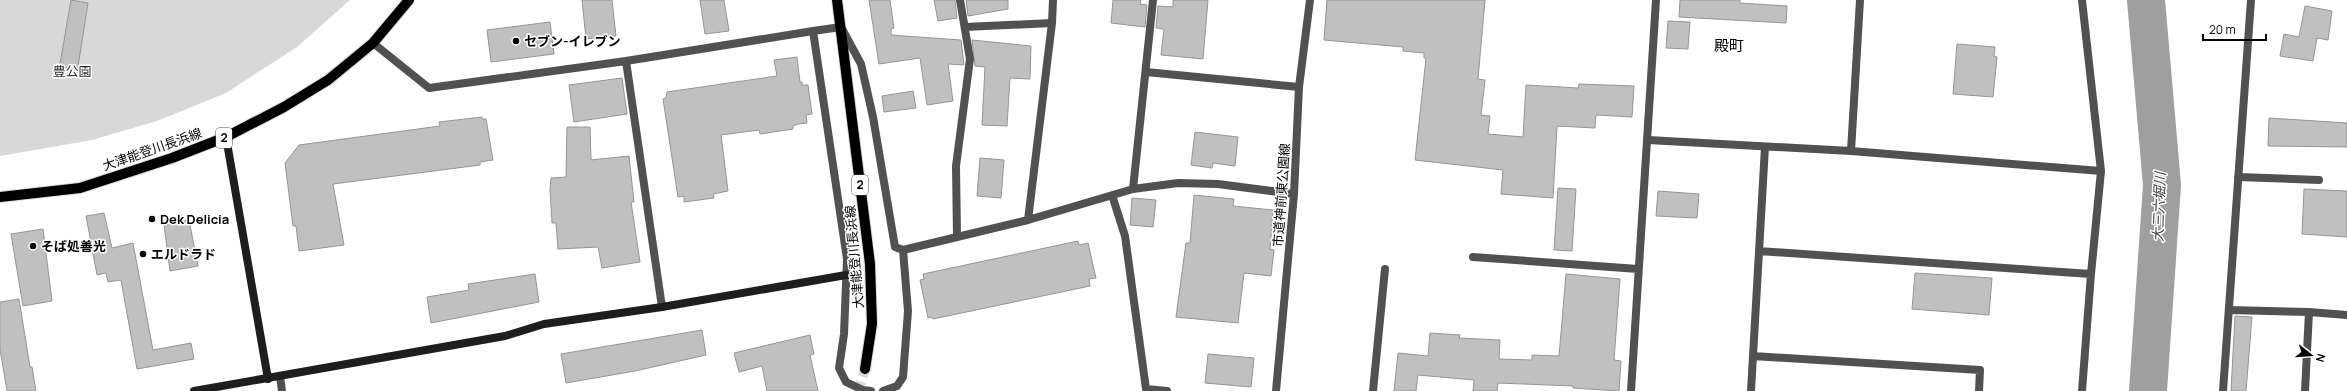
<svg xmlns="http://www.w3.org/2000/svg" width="2347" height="391" viewBox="0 0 2347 391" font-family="Manrope,'Noto Sans JP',sans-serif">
  <rect width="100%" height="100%" fill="#fff"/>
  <!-- green -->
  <path fill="#d8d8d8" d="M 0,0 L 350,0 L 297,47 L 226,93 L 157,121 L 92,140 L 0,156 Z"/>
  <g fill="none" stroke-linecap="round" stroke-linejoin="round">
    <!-- river -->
    <path stroke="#9f9f9f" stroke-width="38" d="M 2146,0 L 2162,185 L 2148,391"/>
  </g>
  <!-- building -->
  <path fill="#c0c0c0" stroke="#959595" d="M 71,0 L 88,3 L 77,73 L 59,70 Z
    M 582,0 L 612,0 L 616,36 L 586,39 Z
    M 700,0 L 724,0 L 729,31 L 705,34 Z
    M 869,0 L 890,0 L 894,28 L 891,29 L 891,35 L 961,40 L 964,65 L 948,64 L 953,101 L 927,105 L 920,58 L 879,64 Z
    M 934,0 L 955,0 L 957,18 L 938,21 Z
    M 966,0 L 1008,0 L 1008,9 L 968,16 Z
    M 1113,0 L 1141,0 L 1140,4 L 1147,5 L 1145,27 L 1111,23 Z
    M 1173,0 L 1208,0 L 1203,59 L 1161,55 L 1164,29 L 1156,28 L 1158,6 L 1173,7 Z
    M 1327,0 L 1485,0 L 1478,79 L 1485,80 L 1481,115 L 1490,116 L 1488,134 L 1523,137 L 1526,85 L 1578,88 L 1579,84 L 1634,86 L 1632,117 L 1596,115 L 1595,128 L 1557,126 L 1553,198 L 1501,194 L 1503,170 L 1415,160 L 1426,58 L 1424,58 L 1424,53 L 1403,51 L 1403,47 L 1324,40 Z
    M 1680,0 L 1740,0 L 1740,3 L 1787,6 L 1786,23 L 1679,17 Z
    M 2305,6 L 2332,11 L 2328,40 L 2317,38 L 2313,61 L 2280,56 L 2284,34 L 2299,37 Z
    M 1668,21 L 1690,22 L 1688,49 L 1666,48 Z
    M 550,22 L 554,54 L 491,62 L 487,30 Z
    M 972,40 L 1031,46 L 1030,79 L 1010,78 L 1007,126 L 982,125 L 985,67 L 975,66 Z
    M 1957,44 L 1995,47 L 1994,56 L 1997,57 L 1993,97 L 1953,94 Z
    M 797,57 L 800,82 L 802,82 L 802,85 L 808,85 L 812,114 L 806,115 L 807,123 L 798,124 L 793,126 L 793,129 L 760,134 L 759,130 L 721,135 L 728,191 L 713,194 L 714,198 L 684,202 L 684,196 L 678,197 L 663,99 L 666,98 L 667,92 L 777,76 L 774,60 Z
    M 622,78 L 627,114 L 574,122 L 569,85 Z
    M 913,91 L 916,108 L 884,112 L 882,96 Z
    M 482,117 L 482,119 L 486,119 L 493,160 L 480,162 L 480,165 L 333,184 L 344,245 L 299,251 L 296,226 L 293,226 L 285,163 L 299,145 L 440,126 L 439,122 Z
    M 2269,118 L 2347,123 L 2347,147 L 2268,146 Z
    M 567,127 L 590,127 L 591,160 L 629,156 L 634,202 L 631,202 L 640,262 L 602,268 L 598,247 L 558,249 L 556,223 L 552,223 L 550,190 L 551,178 L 566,177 Z
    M 1195,132 L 1238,137 L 1235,166 L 1213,163 L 1212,168 L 1191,165 Z
    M 980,158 L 1004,160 L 1001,198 L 977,196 Z
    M 1558,188 L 1576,189 L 1572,251 L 1554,250 Z
    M 2304,189 L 2347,191 L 2347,237 L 2302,234 Z
    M 1658,191 L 1699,194 L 1697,218 L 1656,216 Z
    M 1194,195 L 1234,199 L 1233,206 L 1273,210 L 1270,249 L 1274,250 L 1271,276 L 1244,273 L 1238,323 L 1176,317 L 1186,243 L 1190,243 Z
    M 1132,198 L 1156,200 L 1153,227 L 1130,225 Z
    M 104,213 L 112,248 L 133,243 L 153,350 L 191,343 L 194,359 L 137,369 L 121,280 L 108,282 L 106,273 L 97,275 L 86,216 Z
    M 189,220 L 198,266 L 170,271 L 164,225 Z
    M 43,229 L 52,301 L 23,306 L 11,234 Z
    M 1078,241 L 1079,245 L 1088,243 L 1096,278 L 1089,279 L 1090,286 L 933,319 L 932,317 L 928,318 L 920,280 L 924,279 L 923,274 Z
    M 1915,273 L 1992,278 L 1989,315 L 1912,309 Z
    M 535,274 L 539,302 L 431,323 L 427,297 L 469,290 L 468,284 Z
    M 1566,274 L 1620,279 L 1614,360 L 1621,361 L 1619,391 L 1573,388 L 1573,386 L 1498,383 L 1497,391 L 1473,391 L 1474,380 L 1418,375 L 1416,391 L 1394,391 L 1398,353 L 1428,356 L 1430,333 L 1460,335 L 1459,338 L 1500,340 L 1499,359 L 1532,360 L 1532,355 L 1559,356 Z
    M 19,299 L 30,367 L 32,367 L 36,391 L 7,391 L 0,349 L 0,302 Z
    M 2235,316 L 2252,317 L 2246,391 L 2231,391 Z
    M 702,330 L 706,355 L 635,371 L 566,383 L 561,354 Z
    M 810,335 L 814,354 L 810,355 L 818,391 L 767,391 L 762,366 L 739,372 L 734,353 Z
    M 1208,354 L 1254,358 L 1251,387 L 1205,383 Z"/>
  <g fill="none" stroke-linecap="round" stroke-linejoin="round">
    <!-- primary-tunnel -->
    <path stroke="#d9d9d9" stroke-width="10" stroke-dasharray="10 5" stroke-linecap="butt" d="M 858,391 L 865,369"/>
    <defs>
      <path id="primary" d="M 837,0 L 870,264 L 872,324 L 865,369
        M 0,197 L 80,188 L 172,158 L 226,137 L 284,107 L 328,80 L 373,43 L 409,0"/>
    </defs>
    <!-- primary casing -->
    <use href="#primary" stroke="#dbdbdb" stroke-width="12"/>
    <!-- street -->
    <path stroke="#515151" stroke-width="8" d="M 965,27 L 1052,23 L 1053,0
      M 373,43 L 429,88 L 626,61 L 813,31
      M 626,61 L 662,307
      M 1146,72 L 1299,87
      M 1648,140 L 1851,151 L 2101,171
      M 1851,151 L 1860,0
      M 2238,177 L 2319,180
      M 1133,189 L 1153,0
      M 1112,195 L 1125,236 L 1146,389 L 1167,391
      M 1028,220 L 1052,23
      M 957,237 L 956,166 L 970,59 L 960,0
      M 1759,251 L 2091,274 L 2101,171 L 2082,0
      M 1473,257 L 1638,269
      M 2229,310 L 2309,312 L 2305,391
      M 2309,312 L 2347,315
      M 1753,356 L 1980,370 L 1979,391
      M 280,376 L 282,391
      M 871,391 L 863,390 L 846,382 L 839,368 L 844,334 L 847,259 L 813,31 L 841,27 L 861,64 L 873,117 L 895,247 L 903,250
      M 883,391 L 897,386 L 903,377 L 908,311 L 903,250 L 1028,220 L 1133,189 L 1178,183 L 1218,184 L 1294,194
      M 1276,391 L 1294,194 L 1299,87 L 1310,0
      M 1373,391 L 1385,269
      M 1631,391 L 1656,0
      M 1751,391 L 1765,147
      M 2082,391 L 2091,274
      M 2223,391 L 2251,0"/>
    <!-- secondary -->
    <path stroke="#1e1e1e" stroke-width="8" d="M 226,137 L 268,379
      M 194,391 L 505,336 L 544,324 L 662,307 L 846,275"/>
    <!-- primary -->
    <use href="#primary" stroke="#000" stroke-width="10"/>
  </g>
  <!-- markers -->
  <g fill="#000" stroke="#fff" stroke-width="1.5">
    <circle cx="516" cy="41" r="4"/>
    <circle cx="152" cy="219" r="4"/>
    <circle cx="33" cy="246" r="4"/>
    <circle cx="143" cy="254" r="4"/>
  </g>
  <g text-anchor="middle" stroke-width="3" stroke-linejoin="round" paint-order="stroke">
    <!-- shield labels -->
    <g fill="#fff" stroke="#4c4c4c" stroke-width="1">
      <rect x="216" y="128" width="16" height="20" rx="3"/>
      <rect x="852" y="175" width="16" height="20" rx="3"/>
    </g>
    <g font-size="12" font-weight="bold" fill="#000">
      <text x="224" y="142">2</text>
      <text x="860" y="189">2</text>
    </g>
    <!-- poi labels -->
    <g font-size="13" font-weight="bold" fill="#000" stroke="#fff" text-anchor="start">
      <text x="524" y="46">セブン-イレブン</text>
      <text x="160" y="224">Dek Delicia</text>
      <text x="41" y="251">そば処善光</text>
      <text x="151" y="259">エルドラド</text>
    </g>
    <!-- park labels -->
    <g font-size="13" fill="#2f2f2f" stroke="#fff">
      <text x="72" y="76">豊公園</text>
    </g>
    <!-- street labels -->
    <g font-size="13" fill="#000" stroke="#fff">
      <text transform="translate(152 149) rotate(-19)" y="5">大津能登川長浜線</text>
      <text transform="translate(1281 195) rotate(-86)" y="5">市道神前東公園線</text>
      <text transform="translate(854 257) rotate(-95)" y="5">大津能登川長浜線</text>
    </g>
    <!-- water labels -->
    <g font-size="14" font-style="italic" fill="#404040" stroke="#fff">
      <text transform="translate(2159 207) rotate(-88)" y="5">大三六堀川</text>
    </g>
    <!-- quarter labels -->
    <g font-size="15" fill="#000" stroke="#fff">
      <text x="1729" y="51">殿町</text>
    </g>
  </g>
  <!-- north arrow -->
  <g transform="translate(2311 355) rotate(107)" stroke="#ffffff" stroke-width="3" paint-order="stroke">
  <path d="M0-3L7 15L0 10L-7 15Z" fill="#000000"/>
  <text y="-6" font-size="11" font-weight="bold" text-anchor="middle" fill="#000000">N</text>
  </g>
  <!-- scale -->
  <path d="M2203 34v6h63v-6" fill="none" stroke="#000000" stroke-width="2"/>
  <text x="2209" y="34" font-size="12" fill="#000000" stroke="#ffffff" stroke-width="3" paint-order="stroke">20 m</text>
</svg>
